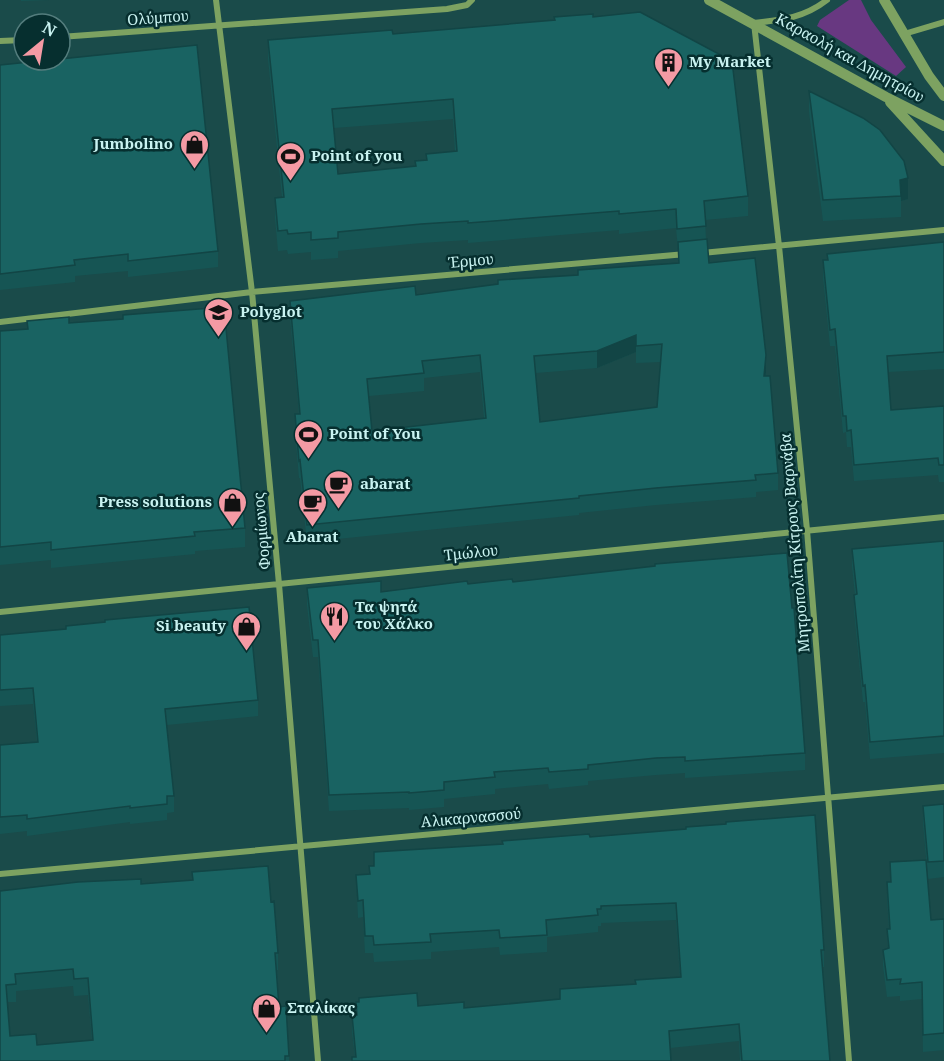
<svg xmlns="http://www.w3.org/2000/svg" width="944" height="1061" viewBox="0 0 944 1061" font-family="'Noto Serif',serif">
  <rect width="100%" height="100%" fill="#1a4b4a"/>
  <!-- green -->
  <path fill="#683881" d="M 849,0 L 861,0 L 871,20 L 906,67 L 896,76 L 817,26 L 820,20 Z"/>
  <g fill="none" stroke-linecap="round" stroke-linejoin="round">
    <!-- minor -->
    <path stroke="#7da261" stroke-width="6" d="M 216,0 L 252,292 L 279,584 L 318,1061
      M 827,0 C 804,18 782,20 754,23 L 779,246 L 807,530 L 849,1061
      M 904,34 L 944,22
      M 60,37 L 447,9 L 467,5 L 472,0
      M 0,41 L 24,40
      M 702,253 L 944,230
      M 0,322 L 252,292 L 686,254
      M 0,612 L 944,517
      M 0,874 L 944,787"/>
    <!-- tertiary -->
    <path stroke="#7da261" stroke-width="10" d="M 709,0 L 886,97 L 944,126
      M 884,0 L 929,76 L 944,96
      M 890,102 L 944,161"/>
  </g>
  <!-- wall -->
  <path fill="#165554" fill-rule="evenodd" d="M 21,0 L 49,0 L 21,1 Z
    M 593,17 L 748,196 L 748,216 L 705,220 L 706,239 L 709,263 L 766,372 L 766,376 L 778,473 L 778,490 L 756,492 L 756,497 L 656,505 L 579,513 L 579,515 L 307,542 L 300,478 L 299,478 L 295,431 L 295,414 L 299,414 L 290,318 L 290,301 L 416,295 L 498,284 L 498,280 L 578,275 L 678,263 L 678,249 L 676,228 L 619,234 L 619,230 L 468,243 L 468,240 L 421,243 L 338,251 L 338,258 L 311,260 L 311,252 L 288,254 L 287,250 L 278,251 L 275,218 L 275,198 L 282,197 L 268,59 L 268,40 L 393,34 ZM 453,119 L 455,152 L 426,160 L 415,166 L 338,174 L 334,128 ZM 636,352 L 636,363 L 661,362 L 657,407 L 540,422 L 536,373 L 597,368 ZM 480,372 L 484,418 L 372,431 L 369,396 L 424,391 L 424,378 Z
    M 0,65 L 218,251 L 218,267 L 128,277 L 128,271 L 75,276 L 75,282 L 0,290 Z
    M 809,91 L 908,199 L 901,201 L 901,217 L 823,221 L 809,112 Z
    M 944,242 L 944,369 L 888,372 L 891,410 L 944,406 L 944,482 L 939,482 L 938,475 L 854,481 L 851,447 L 847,447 L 846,432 L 843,433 L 835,346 L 830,346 L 823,277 L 823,260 L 827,260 L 827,254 Z
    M 27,321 L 69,323 L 245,528 L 245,547 L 195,551 L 195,554 L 51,568 L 51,560 L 0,565 L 0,331 L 27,329 Z
    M 944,541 L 944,753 L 870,759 L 865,702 L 863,702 L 854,611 L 854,595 L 855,595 L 852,566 L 852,549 Z
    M 513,582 L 805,753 L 805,770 L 685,778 L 685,773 L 656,775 L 588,781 L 588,785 L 549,789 L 548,784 L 495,789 L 495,794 L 444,799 L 444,807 L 409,810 L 409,808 L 329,811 L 318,657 L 313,657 L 307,605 L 307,588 L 381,592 L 468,584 Z
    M 0,635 L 258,700 L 258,716 L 167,725 L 174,796 L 174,812 L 167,813 L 167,820 L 130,824 L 130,822 L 27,836 L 27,831 L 0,834 L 0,745 L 37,742 L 33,704 L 0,706 Z
    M 944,804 L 944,877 L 928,879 L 923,823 L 923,806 Z
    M 590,837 L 824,950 L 824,967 L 822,967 L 830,1061 L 740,1061 L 739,1041 L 670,1048 L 355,1057 L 352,1032 L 352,1015 L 356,1015 L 356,1002 L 464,1008 L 560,999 L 560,989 L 635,984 L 680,977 L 676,920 L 601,923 L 601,926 L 598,926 L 598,932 L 547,937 L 547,952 L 500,955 L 499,947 L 431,952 L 431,959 L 374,962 L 373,953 L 365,953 L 363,917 L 358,918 L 356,875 L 369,874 L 374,866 L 374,852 L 502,844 Z
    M 890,862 L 931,920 L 944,919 L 944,1050 L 923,1052 L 922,999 L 900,1001 L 900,996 L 887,997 L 883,966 L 883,950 L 888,949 L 887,929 L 889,929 L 887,899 L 887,882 L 890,882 Z
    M 192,872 L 271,902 L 278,953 L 278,970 L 277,970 L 279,1007 L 289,1056 L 289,1061 L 0,1061 L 0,891 L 141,884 L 192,880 ZM 73,986 L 74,996 L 88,995 L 92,1040 L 37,1045 L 10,1036 L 7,1002 L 16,1002 L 16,991 Z"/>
  <!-- shaded-wall -->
  <path fill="#124545" d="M 908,178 L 908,199 L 901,201 L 900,180 Z
    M 636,335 L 636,352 L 597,368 L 597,351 Z
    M 766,355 L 766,372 L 764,393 L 764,376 Z"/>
  <!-- building -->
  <path fill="#196362" stroke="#124545" stroke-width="1.5" fill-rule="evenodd" d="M 640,12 L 732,61 L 748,196 L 704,201 L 706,226 L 677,229 L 676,209 L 619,214 L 619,211 L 468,223 L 468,221 L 421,224 L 338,232 L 338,238 L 311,240 L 311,232 L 288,234 L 287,230 L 278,231 L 275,198 L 284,197 L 268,40 L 392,30 L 393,34 L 555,20 L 554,17 L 593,14 L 593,17 ZM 453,99 L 457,151 L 426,154 L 427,160 L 415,161 L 416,166 L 338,174 L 332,109 Z
    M 197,45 L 218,251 L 128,261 L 128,254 L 74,260 L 75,265 L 0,274 L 0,65 L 49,60 L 60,60 L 60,59 Z
    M 809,91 L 863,118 L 880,130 L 904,161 L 908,178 L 900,180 L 901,196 L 823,200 Z
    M 707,239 L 709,263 L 755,258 L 766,355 L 764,376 L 770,376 L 778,473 L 755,475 L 756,480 L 656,488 L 579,496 L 579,498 L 307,525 L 300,460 L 299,461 L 295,414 L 300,414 L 290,301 L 415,286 L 416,295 L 498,284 L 498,280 L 578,275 L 578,270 L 679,263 L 678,242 ZM 636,335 L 636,346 L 662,344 L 657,407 L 540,422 L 534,356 L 597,351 ZM 480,355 L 486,418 L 372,431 L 367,379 L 424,373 L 422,361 Z
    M 944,242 L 944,352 L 887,356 L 891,410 L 944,406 L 944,465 L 939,465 L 938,458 L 854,465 L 851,430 L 847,431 L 846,416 L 843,416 L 835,329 L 830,330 L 823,260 L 828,260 L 827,254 Z
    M 224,307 L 245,528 L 194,532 L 195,536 L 51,550 L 51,542 L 0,547 L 0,331 L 28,329 L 27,321 L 69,317 L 69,323 L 123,319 L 123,315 Z
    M 944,541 L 944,736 L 870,742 L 865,685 L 863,686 L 854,595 L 857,594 L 852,549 Z
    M 787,553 L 792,608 L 794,608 L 805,753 L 685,761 L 685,757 L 656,758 L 588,765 L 588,769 L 549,772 L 548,768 L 494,772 L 495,777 L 444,782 L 444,790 L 409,793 L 409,792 L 329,795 L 318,640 L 313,640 L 307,588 L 381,581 L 381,592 L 467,581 L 468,584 L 512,579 L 513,582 L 655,566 L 655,564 Z
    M 249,607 L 258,700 L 165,709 L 174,796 L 167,796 L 167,804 L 130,808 L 130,806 L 27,819 L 27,815 L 0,817 L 0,745 L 38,742 L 33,688 L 0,690 L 0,635 L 66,629 L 66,626 L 105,622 L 105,620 Z
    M 944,804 L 944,861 L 928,862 L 923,806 Z
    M 815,815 L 824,950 L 821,950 L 830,1061 L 742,1061 L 739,1024 L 669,1031 L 671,1061 L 352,1061 L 352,1057 L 356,1057 L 352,1015 L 357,1015 L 356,1002 L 359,1002 L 359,998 L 417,993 L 418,1006 L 464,1002 L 464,1008 L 560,999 L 560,989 L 636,984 L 635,980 L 681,977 L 676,903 L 601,906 L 601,909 L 597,909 L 598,915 L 546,920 L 547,935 L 500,938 L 499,930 L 430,934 L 431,942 L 374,945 L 373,936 L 365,936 L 363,900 L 358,901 L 356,875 L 370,874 L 369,866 L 374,866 L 374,852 L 503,844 L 502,841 L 589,834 L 590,837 L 686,829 L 686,827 L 726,824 L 726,822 Z
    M 926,860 L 931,920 L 944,919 L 944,1033 L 923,1035 L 922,982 L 900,984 L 901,979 L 887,980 L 883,950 L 889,948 L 887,929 L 890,929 L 887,882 L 891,882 L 890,862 Z
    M 268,866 L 271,902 L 274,901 L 278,953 L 275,953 L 279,1007 L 286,1006 L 289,1056 L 285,1056 L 285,1061 L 0,1061 L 0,891 L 78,882 L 141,879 L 141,884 L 193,880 L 192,872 ZM 73,969 L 74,979 L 88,978 L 93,1040 L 37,1045 L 36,1034 L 10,1036 L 6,985 L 16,984 L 15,974 Z"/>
  <!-- icons -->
  <defs>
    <symbol id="building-pin" viewBox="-11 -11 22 30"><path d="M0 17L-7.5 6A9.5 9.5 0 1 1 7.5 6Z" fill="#f49aa4" stroke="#062f2f"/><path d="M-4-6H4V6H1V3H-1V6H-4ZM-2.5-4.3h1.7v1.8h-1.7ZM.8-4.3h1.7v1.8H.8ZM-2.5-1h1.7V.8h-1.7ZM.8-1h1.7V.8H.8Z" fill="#111"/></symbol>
    <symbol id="shop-pin" viewBox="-11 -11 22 30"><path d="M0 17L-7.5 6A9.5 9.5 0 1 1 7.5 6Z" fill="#f49aa4" stroke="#062f2f"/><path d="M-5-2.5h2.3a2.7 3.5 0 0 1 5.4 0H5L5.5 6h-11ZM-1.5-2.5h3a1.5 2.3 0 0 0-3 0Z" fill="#111"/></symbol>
    <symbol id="stadium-pin" viewBox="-11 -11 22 30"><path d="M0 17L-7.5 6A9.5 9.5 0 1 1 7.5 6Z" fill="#f49aa4" stroke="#062f2f"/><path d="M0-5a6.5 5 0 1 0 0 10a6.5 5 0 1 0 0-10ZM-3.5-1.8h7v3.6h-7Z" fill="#111"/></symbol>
    <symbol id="school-pin" viewBox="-11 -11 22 30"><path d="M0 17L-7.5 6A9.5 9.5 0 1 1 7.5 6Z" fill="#f49aa4" stroke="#062f2f"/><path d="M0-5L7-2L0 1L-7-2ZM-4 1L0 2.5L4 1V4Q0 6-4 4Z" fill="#111"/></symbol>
    <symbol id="cafe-pin" viewBox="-11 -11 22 30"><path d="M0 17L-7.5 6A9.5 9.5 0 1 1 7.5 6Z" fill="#f49aa4" stroke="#062f2f"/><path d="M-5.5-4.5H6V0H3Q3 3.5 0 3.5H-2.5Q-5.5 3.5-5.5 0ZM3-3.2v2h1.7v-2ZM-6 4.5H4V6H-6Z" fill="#111"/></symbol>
    <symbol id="restaurant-pin" viewBox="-11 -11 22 30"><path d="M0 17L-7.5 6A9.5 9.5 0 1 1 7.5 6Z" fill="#f49aa4" stroke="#062f2f"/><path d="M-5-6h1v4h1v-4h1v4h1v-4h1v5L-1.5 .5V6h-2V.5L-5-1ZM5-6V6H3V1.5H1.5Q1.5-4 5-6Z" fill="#111"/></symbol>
  </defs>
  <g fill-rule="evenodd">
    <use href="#building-pin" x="652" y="46" width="33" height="45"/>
    <use href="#shop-pin" x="178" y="128" width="33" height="45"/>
    <use href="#stadium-pin" x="274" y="140" width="33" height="45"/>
    <use href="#school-pin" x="202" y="296" width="33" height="45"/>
    <use href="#stadium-pin" x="292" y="418" width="33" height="45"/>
    <use href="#cafe-pin" x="322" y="468" width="33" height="45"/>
    <use href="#shop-pin" x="216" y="486" width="33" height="45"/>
    <use href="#cafe-pin" x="296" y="486" width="33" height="45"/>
    <use href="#restaurant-pin" x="318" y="600" width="33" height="45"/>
    <use href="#shop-pin" x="230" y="610" width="33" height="45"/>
    <use href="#shop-pin" x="250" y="992" width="33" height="45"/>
  </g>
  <g text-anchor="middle" stroke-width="5" stroke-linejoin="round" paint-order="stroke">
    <!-- street labels -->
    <g font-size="15" fill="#c9f3f1" stroke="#062f2f">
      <text transform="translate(158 18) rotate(-4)" y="5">Ολύμπου</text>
      <text transform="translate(850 58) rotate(29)" y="5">Καραολή και Δημητρίου</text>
      <text transform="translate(471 261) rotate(-5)" y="5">Έρμου</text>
      <text transform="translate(262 531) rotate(-95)" y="5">Φορμίωνος</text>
      <text transform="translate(795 543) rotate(-95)" y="5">Μητροπολίτη Κίτρους Βαρνάβα</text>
      <text transform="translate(471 553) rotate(-6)" y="5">Τμώλου</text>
      <text transform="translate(471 818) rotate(-5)" y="5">Αλικαρνασσού</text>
    </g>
    <!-- poi labels -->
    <g font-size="15" font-weight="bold" fill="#c9f3f1" stroke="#062f2f" text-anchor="start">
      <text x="689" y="67">My Market</text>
      <text x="173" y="149" text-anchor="end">Jumbolino</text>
      <text x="311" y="161">Point of you</text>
      <text x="240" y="317">Polyglot</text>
      <text x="329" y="439">Point of You</text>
      <text x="360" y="489">abarat</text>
      <text x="212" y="507" text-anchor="end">Press solutions</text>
      <text x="312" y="542" text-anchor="middle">Abarat</text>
      <text x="355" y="612">Τα ψητά<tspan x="355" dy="17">του Χάλκο</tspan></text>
      <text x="226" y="631" text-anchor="end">Si beauty</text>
      <text x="287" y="1013">Σταλίκας</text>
    </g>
  </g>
  <!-- north arrow -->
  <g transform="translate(42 42) rotate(30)"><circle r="28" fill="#062f2f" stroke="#547d7d" stroke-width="1.5"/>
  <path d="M0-4.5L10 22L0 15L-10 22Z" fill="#f49aa4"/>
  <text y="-9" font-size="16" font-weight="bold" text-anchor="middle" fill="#c9f3f1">N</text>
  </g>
</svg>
